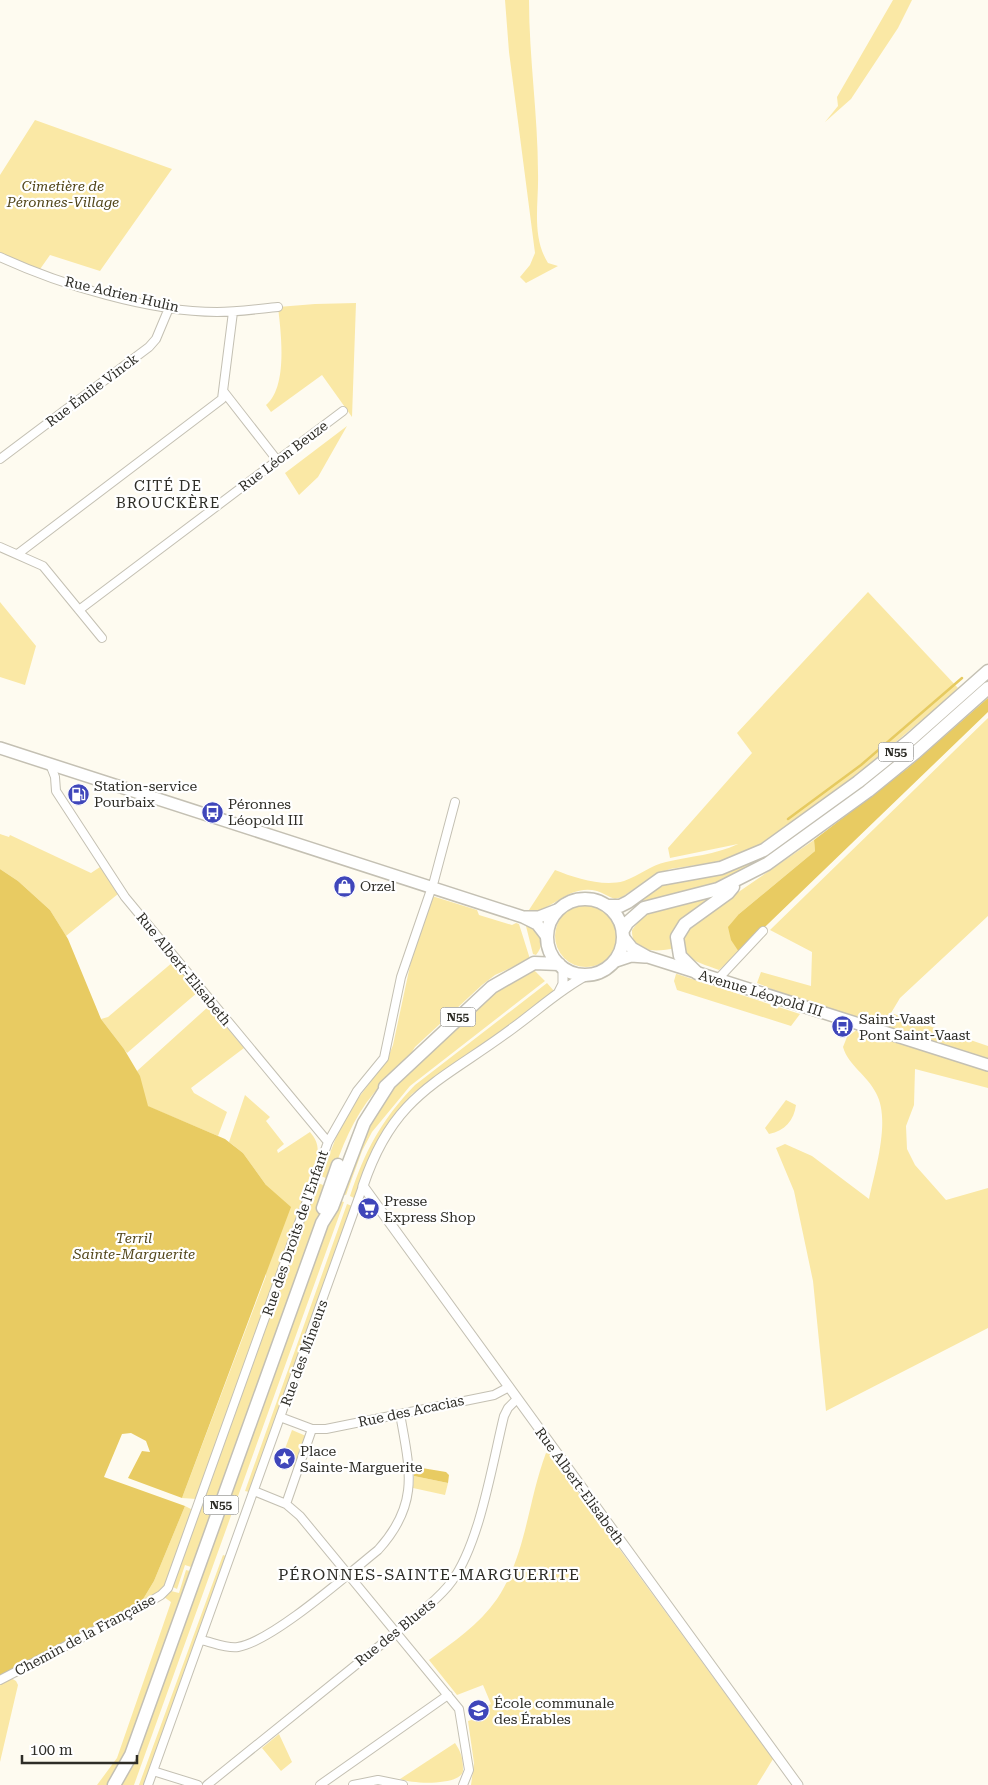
<svg xmlns="http://www.w3.org/2000/svg" width="988" height="1785" viewBox="0 0 988 1785" font-family="'Roboto Serif',serif">
  <rect width="100%" height="100%" fill="#fefbf0"/>
  <!-- green -->
  <path fill="#fae8a5" d="M 505,0 L 529,0 C 529,58 538,115 538,173 C 539,203 531,236 548,263 L 558,266 L 526,283 L 520,277 L 530,265 L 535,253 L 509,52 Z
    M 893,0 L 912,0 L 898,28 L 851,99 L 825,122 L 838,106 L 837,97 Z
    M 35,120 L 172,169 L 100,271 L 50,255 L 38,272 L 0,257 L 0,175 Z
    M 356,303 L 352,417 L 322,375 L 271,412 L 266,405 C 288,387 281,333 278,307 L 315,304 Z
    M 347,426 L 318,477 L 299,495 L 285,473 Z
    M 868,592 L 958,688 L 947,699 L 860,772 L 761,845 L 740,855 L 717,862 L 670,869 L 655,875 L 622,897 L 615,899 C 609,897 603,893 597,891 C 568,884 554,911 527,913 L 555,870 C 575,878 603,887 624,881 C 639,876 651,865 666,862 C 691,856 715,855 738,844 L 670,858 L 668,848 L 752,753 L 737,733 Z
    M 0,602 L 36,646 L 25,685 L 0,677 Z
    M 988,718 L 988,916 L 900,998 L 891,1013 L 988,1046 L 988,1088 L 915,1069 L 914,1105 L 906,1126 L 907,1149 L 915,1165 L 946,1200 L 988,1188 L 988,1328 L 826,1411 L 813,1281 L 794,1191 L 776,1148 L 785,1144 L 812,1156 L 869,1199 C 875,1170 891,1120 876,1093 C 868,1076 848,1065 843,1047 L 847,1037 L 862,1026 L 757,983 L 761,972 L 811,986 L 812,952 L 770,930 Z
    M 810,824 L 813,827 L 727,882 L 639,906 L 636,902 L 656,887 L 679,879 Z
    M 0,834 L 9,837 L 10,835 L 91,873 L 100,867 L 118,894 L 66,936 L 50,910 L 18,881 L 0,869 Z
    M 814,840 L 815,851 L 739,914 L 739,952 L 719,970 C 695,961 671,957 689,926 Z
    M 727,891 L 695,913 L 675,948 C 658,952 631,954 632,930 L 645,913 L 695,902 Z
    M 432,896 L 477,910 L 479,915 L 512,925 L 516,923 L 519,924 L 530,959 L 495,975 L 482,985 L 415,1047 C 405,1065 387,1077 374,1093 C 353,1118 342,1147 331,1178 L 328,1179 L 321,1176 L 344,1117 L 387,1060 L 393,1045 L 414,947 Z
    M555 936a31 31 0 1 1 62 0a31 31 0 1 1-62 0Z
    M 525,922 C 539,929 547,942 536,955 L 533,954 Z
    M 173,962 L 198,992 L 127,1053 L 101,1019 L 108,1017 Z
    M 534,970 L 545,981 L 410,1086 L 372,1132 L 362,1151 L 346,1195 L 340,1193 L 359,1142 L 388,1091 L 495,990 Z
    M 676,974 L 677,974 L 800,1014 L 791,1026 L 677,990 L 674,981 Z
    M 547,983 L 554,991 L 514,1023 L 412,1094 L 379,1137 L 354,1198 L 350,1196 C 365,1151 381,1120 415,1085 Z
    M 209,1006 L 244,1048 L 191,1088 L 194,1093 L 227,1112 L 218,1136 L 147,1106 L 137,1071 Z
    M 245,1095 L 270,1117 L 266,1121 L 284,1144 L 277,1150 L 278,1153 L 310,1132 C 324,1148 316,1160 309,1178 L 312,1180 L 196,1499 L 182,1498 L 266,1276 L 266,1185 L 243,1153 L 229,1142 Z
    M 786,1100 L 796,1105 C 794,1120 785,1131 769,1134 L 765,1128 Z
    M 318,1183 L 328,1187 L 313,1235 L 200,1552 L 191,1567 L 185,1565 L 177,1589 L 173,1587 Z
    M 337,1200 L 344,1202 L 134,1785 L 120,1785 L 201,1581 L 209,1551 Z
    M 347,1204 L 352,1206 L 249,1492 L 245,1491 Z
    M 292,1430 L 306,1436 L 295,1467 L 280,1462 Z
    M 546,1453 L 550,1454 L 773,1759 L 757,1785 L 471,1785 L 474,1763 L 468,1721 L 490,1714 L 487,1706 L 491,1704 L 483,1685 L 457,1695 L 429,1660 C 453,1642 479,1625 497,1599 C 526,1556 528,1500 546,1453 Z
    M 414,1476 L 448,1483 L 445,1495 L 413,1488 Z
    M 185,1506 L 191,1509 L 191,1513 L 166,1586 L 156,1595 L 142,1601 L 154,1581 Z
    M 223,1555 L 226,1556 L 145,1785 L 139,1785 Z
    M 186,1570 L 190,1571 L 186,1587 L 127,1755 L 110,1785 L 97,1785 L 117,1758 L 169,1608 L 171,1602 L 164,1597 L 171,1591 L 179,1593 Z
    M 11,1678 L 16,1681 L 18,1685 L 0,1762 L 0,1785 L 0,1683 Z
    M 279,1734 L 292,1762 L 281,1771 L 262,1748 Z
    M 455,1743 C 461,1752 463,1758 463,1769 C 465,1785 416,1785 400,1779 Z"/>
  <!-- forest -->
  <path fill="#e8cb62" d="M 988,698 L 988,712 L 739,952 L 731,940 L 728,927 L 739,914 L 815,851 L 814,840 L 908,768 Z
    M 0,869 L 18,881 L 50,910 L 68,939 L 101,1019 L 124,1049 L 140,1076 L 148,1106 L 225,1139 L 243,1153 L 266,1185 L 291,1207 L 182,1498 L 128,1478 L 142,1451 L 150,1452 L 146,1441 L 131,1433 L 122,1434 L 104,1477 L 185,1506 L 154,1581 L 142,1601 L 0,1678 Z
    M 416,1467 L 446,1472 L 449,1475 L 448,1483 L 414,1476 L 413,1471 Z"/>
  <g fill="none" stroke-linecap="round" stroke-linejoin="round">
    <!-- stream -->
    <path stroke="#e6ca60" stroke-width="2.5" d="M 788,819 L 861,765 L 962,678"/>
    <defs>
      <path id="minor" d="M 0,257 C 61,285 150,312 217,312 C 237,312 258,309 278,307
        M 224,392 L 277,460
        M 0,459 L 149,347 L 156,339 L 169,308
        M 0,547 L 43,566 L 102,638
        M 19,553 L 222,399 L 233,312
        M 79,610 L 343,411
        M 50,764 L 55,777 L 56,791 L 125,897 L 328,1142
        M 717,980 L 763,931
        M 312,1429 L 326,1429 L 494,1395 L 509,1387
        M 254,1491 L 286,1504 L 312,1429 L 280,1417
        M 286,1504 L 300,1516 L 459,1709 L 469,1770 L 463,1785
        M 201,1640 C 212,1642 227,1649 238,1647 C 273,1641 348,1574 378,1550 C 420,1504 410,1470 400,1414
        M 0,1680 L 141,1607 L 161,1595 L 168,1588 L 328,1142 L 357,1091 L 384,1058 L 401,977 L 434,881 L 455,802
        M 153,1771 L 198,1785
        M 148,1785 L 363,1186
        M 207,1785 L 419,1614 C 430,1604 443,1594 452,1581 C 480,1542 492,1465 504,1416 L 508,1408 L 517,1399
        M 320,1785 L 448,1695
        M 353,1785 L 378,1780 L 403,1785"/>
      <path id="tertiary" d="M 587,975 C 560,989 538,1010 513,1028 C 441,1082 394,1093 363,1186 L 798,1785
        M 559,992 L 563,984 L 563,968"/>
      <path id="primary" d="M 0,748 L 523,917 L 537,924 L 547,937
        M 525,917 L 539,917 L 557,910
        M 624,938 L 632,948 L 648,957 L 988,1065
        M 616,961 L 631,956 L 645,957"/>
      <path id="trunk" d="M547 937a38 38 0 1 1 76 0a38 38 0 1 1-76 0Z
        M 609,906 L 620,906 L 628,902 L 660,879 L 721,868 L 764,850 L 858,782 L 909,741 L 988,671
        M 623,930 L 627,923 L 644,908 L 718,889 L 767,864 L 868,791 L 916,752 L 988,688
        M 697,973 L 680,956 L 677,937 L 685,924 L 728,893 L 733,887
        M 385,1087 L 492,987 L 534,963 L 559,964
        M 323,1208 L 338,1165
        M 114,1785 L 131,1755 L 322,1223 L 332,1207 L 364,1123 L 390,1082"/>
    </defs>
    <!-- minor casing -->
    <use href="#minor" stroke="#c4c0b3" stroke-width="10"/>
    <!-- tertiary casing -->
    <use href="#tertiary" stroke="#c4c0b3" stroke-width="11"/>
    <!-- primary casing -->
    <use href="#primary" stroke="#c4c0b3" stroke-width="14"/>
    <!-- trunk casing -->
    <use href="#trunk" stroke="#c4c0b3" stroke-width="15"/>
    <!-- minor -->
    <use href="#minor" stroke="#fff" stroke-width="8"/>
    <!-- tertiary -->
    <use href="#tertiary" stroke="#fff" stroke-width="9"/>
    <!-- primary -->
    <use href="#primary" stroke="#fff" stroke-width="11"/>
    <!-- trunk -->
    <use href="#trunk" stroke="#fff" stroke-width="12"/>
  </g>
  <!-- icons -->
  <defs>
    <symbol id="fuel-disc" viewBox="-11 -11 22 22"><circle r="9.5" fill="#3f46ba" stroke="#fff"/><path d="M-5.5-6h7V0h2V4h1.3V-2.5L3-4.5l.8-.8L6-3V5H2.5V1h-1V6h-7ZM-4.2-4.7v3.2H.2V-4.7Z" fill="#fff"/></symbol>
    <symbol id="bus-disc" viewBox="-11 -11 22 22"><circle r="9.5" fill="#3f46ba" stroke="#fff"/><path d="M-5-6H5V4H4V6H2V4H-2V6H-4V4H-5ZM-3.5-4V0h7V-4ZM-3.5 1.2v1.5H-2V1.2ZM2 1.2v1.5H3.5V1.2Z" fill="#fff"/></symbol>
    <symbol id="shop-disc" viewBox="-11 -11 22 22"><circle r="9.5" fill="#3f46ba" stroke="#fff"/><path d="M-5-2.5h2.3a2.7 3.5 0 0 1 5.4 0H5L5.5 6h-11ZM-1.5-2.5h3a1.5 2.3 0 0 0-3 0Z" fill="#fff"/></symbol>
    <symbol id="supermarket-disc" viewBox="-11 -11 22 22"><circle r="9.5" fill="#3f46ba" stroke="#fff"/><path d="M-6-5.5h2.5l.6 2H6L4.5 2H-2.5L-4.4-4H-6ZM-1.5 3.2a1.3 1.3 0 1 0 .1 0ZM3 3.2a1.3 1.3 0 1 0 .1 0Z" fill="#fff"/></symbol>
    <symbol id="sight-disc" viewBox="-11 -11 22 22"><circle r="9.5" fill="#3f46ba" stroke="#fff"/><path d="M0-6L1.8-2.2L6-1.7L2.9 1.2L3.7 5.4L0 3.3L-3.7 5.4L-2.9 1.2L-6-1.7L-1.8-2.2Z" fill="#fff"/></symbol>
    <symbol id="school-disc" viewBox="-11 -11 22 22"><circle r="9.5" fill="#3f46ba" stroke="#fff"/><path d="M0-5L7-2L0 1L-7-2ZM-4 1L0 2.5L4 1V4Q0 6-4 4Z" fill="#fff"/></symbol>
  </defs>
  <g fill-rule="evenodd">
    <use href="#fuel-disc" x="66" y="782" width="25" height="25"/>
    <use href="#bus-disc" x="200" y="800" width="25" height="25"/>
    <use href="#shop-disc" x="332" y="874" width="25" height="25"/>
    <use href="#bus-disc" x="830" y="1014" width="25" height="25"/>
    <use href="#supermarket-disc" x="356" y="1196" width="25" height="25"/>
    <use href="#sight-disc" x="272" y="1446" width="25" height="25"/>
    <use href="#school-disc" x="466" y="1698" width="25" height="25"/>
  </g>
  <g text-anchor="middle" stroke-width="4.5" stroke-linejoin="round" paint-order="stroke">
    <!-- shield labels -->
    <g fill="#fff" stroke="#6d6c68" stroke-width="1">
      <rect x="878.5" y="742.5" width="35" height="19" rx="4"/>
      <rect x="440.5" y="1007.5" width="35" height="19" rx="4"/>
      <rect x="203.5" y="1495.5" width="35" height="19" rx="4"/>
    </g>
    <g font-size="12" font-weight="bold" fill="#2e2d27">
      <text x="896" y="756">N55</text>
      <text x="458" y="1021">N55</text>
      <text x="221" y="1509">N55</text>
    </g>
    <!-- park labels -->
    <g font-size="14" font-style="italic" fill="#514519" stroke="#fff">
      <text x="63" y="191">Cimetière de<tspan x="63" dy="16">Péronnes-Village</tspan></text>
      <text x="134" y="1243">Terril<tspan x="134" dy="16">Sainte-Marguerite</tspan></text>
    </g>
    <!-- street labels -->
    <g font-size="14" fill="#2e2d27" stroke="#fff">
      <text transform="translate(122 294) rotate(13)" y="5">Rue Adrien Hulin</text>
      <text transform="translate(92 390) rotate(-37)" y="5">Rue Émile Vinck</text>
      <text transform="translate(283 456) rotate(-37)" y="5">Rue Léon Beuze</text>
      <text transform="translate(184 969) rotate(51)" y="5">Rue Albert-Elisabeth</text>
      <text transform="translate(761 993) rotate(17)" y="5">Avenue Léopold III</text>
      <text transform="translate(295 1233) rotate(-71)" y="5">Rue des Droits de l'Enfant</text>
      <text transform="translate(304 1353) rotate(-70)" y="5">Rue des Mineurs</text>
      <text transform="translate(411 1411) rotate(-12)" y="5">Rue des Acacias</text>
      <text transform="translate(580 1486) rotate(54)" y="5">Rue Albert-Elisabeth</text>
      <text transform="translate(395 1632) rotate(-39)" y="5">Rue des Bluets</text>
      <text transform="translate(85 1635) rotate(-28)" y="5">Chemin de la Française</text>
    </g>
    <!-- poi labels -->
    <g font-size="14" fill="#2e2d27" stroke="#fff" text-anchor="start">
      <text x="94" y="791">Station-service<tspan x="94" dy="16">Pourbaix</tspan></text>
      <text x="228" y="809">Péronnes<tspan x="228" dy="16">Léopold III</tspan></text>
      <text x="360" y="891">Orzel</text>
      <text x="859" y="1024">Saint-Vaast<tspan x="859" dy="16">Pont Saint-Vaast</tspan></text>
      <text x="384" y="1206">Presse<tspan x="384" dy="16">Express Shop</tspan></text>
      <text x="300" y="1456">Place<tspan x="300" dy="16">Sainte-Marguerite</tspan></text>
      <text x="494" y="1708">École communale<tspan x="494" dy="16">des Érables</tspan></text>
    </g>
    <!-- neighbourhood labels -->
    <g font-size="15" letter-spacing="1" fill="#2e2d27" stroke="#fff">
      <text x="168" y="491">CITÉ DE<tspan x="168" dy="17">BROUCKÈRE</tspan></text>
    </g>
    <!-- quarter labels -->
    <g font-size="16" letter-spacing="1" fill="#2e2d27" stroke="#fff">
      <text x="429" y="1580">PÉRONNES-SAINTE-MARGUERITE</text>
    </g>
  </g>
  <!-- scale -->
  <path d="M22 1755v8h115v-8" fill="none" stroke="#2e2d27" stroke-width="2.5"/>
  <text x="30" y="1755" font-size="15" fill="#2e2d27" stroke="#ffffff" stroke-width="4" paint-order="stroke">100 m</text>
</svg>
